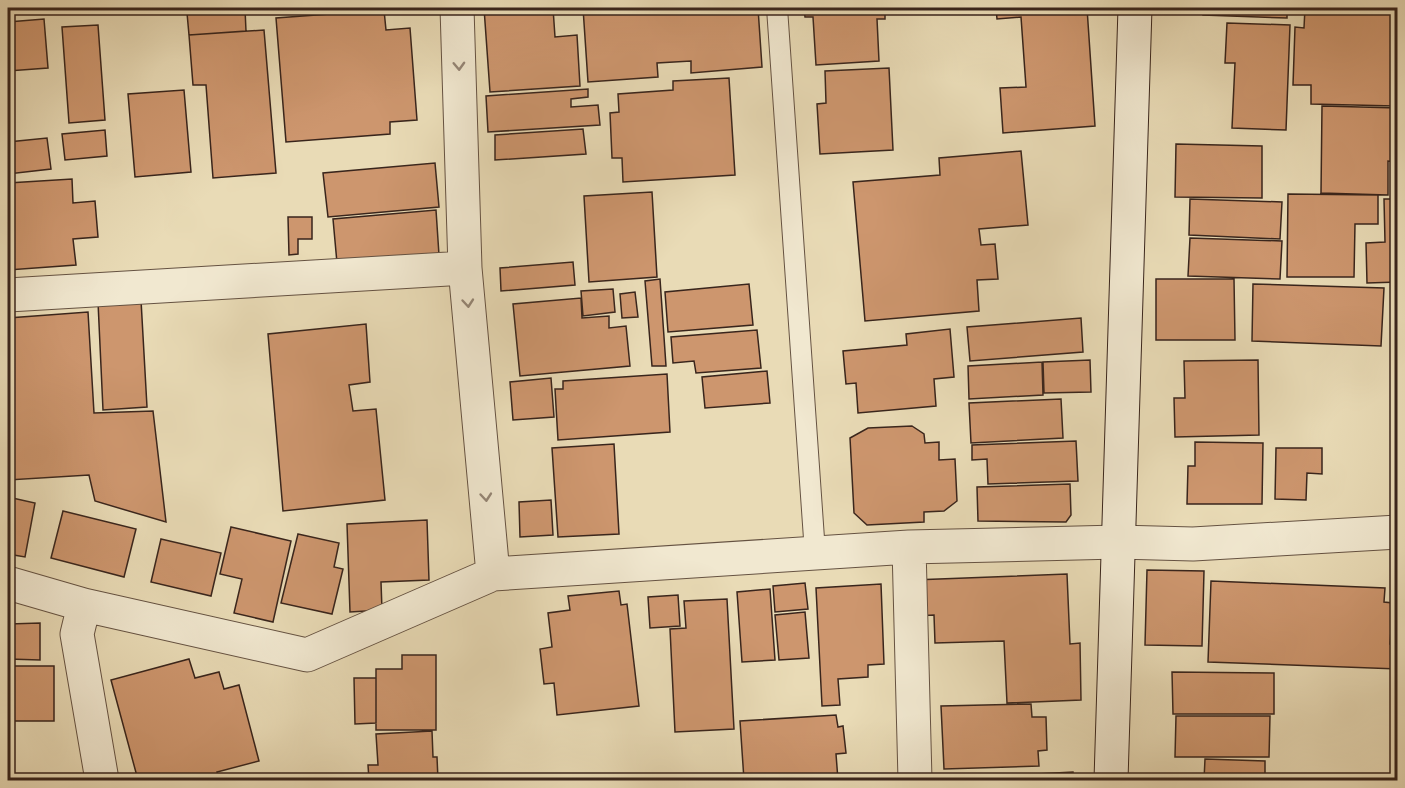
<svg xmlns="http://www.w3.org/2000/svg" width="1405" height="788" viewBox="0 0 1405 788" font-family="'Libre Caslon Text',serif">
  <rect width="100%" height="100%" fill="#e9dbb6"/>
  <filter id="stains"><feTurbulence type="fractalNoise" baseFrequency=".00333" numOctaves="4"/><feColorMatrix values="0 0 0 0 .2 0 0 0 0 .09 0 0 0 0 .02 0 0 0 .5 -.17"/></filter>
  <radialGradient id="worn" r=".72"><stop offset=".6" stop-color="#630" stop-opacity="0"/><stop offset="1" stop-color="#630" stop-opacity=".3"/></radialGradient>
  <!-- building -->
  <path fill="#cd966e" stroke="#39251c" stroke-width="1.5" d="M 484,8 L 553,8 L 555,37 L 577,35 L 580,86 L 490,92 Z
    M 583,8 L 758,8 L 762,67 L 691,73 L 691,61 L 657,63 L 658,77 L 588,82 Z
    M 804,8 L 885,8 L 885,19 L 877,19 L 879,61 L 816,65 L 813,17 L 805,17 Z
    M 996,8 L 1087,8 L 1095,126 L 1003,133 L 1000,88 L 1026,87 L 1021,17 L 997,19 Z
    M 1203,8 L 1287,8 L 1287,18 L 1203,15 Z
    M 1305,8 L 1398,8 L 1395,106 L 1311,104 L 1311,85 L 1293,85 L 1295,27 L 1304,28 Z
    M 245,9 L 246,31 L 189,35 L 187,13 Z
    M 384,10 L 386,30 L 410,28 L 417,120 L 390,122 L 390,134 L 286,142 L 276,18 Z
    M 44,19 L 48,68 L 8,71 L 8,22 Z
    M 1227,23 L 1290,25 L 1286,130 L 1232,128 L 1235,63 L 1225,63 Z
    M 98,25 L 105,120 L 69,123 L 62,27 Z
    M 264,30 L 276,173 L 213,178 L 206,85 L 193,85 L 189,35 Z
    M 889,68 L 893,150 L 820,154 L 817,104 L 826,103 L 825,71 Z
    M 729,78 L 735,175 L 623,182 L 622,158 L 612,158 L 610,113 L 619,112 L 618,94 L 673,90 L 673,81 Z
    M 588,89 L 588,97 L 571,99 L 571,107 L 598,105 L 600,125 L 488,132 L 486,96 Z
    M 184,90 L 191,172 L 135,177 L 128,94 Z
    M 1322,106 L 1398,108 L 1398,162 L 1388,161 L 1388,195 L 1321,193 Z
    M 583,129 L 586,154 L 495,160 L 495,135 Z
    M 105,130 L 107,156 L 65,160 L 62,134 Z
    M 47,138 L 51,169 L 8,174 L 8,142 Z
    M 1176,144 L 1262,146 L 1262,198 L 1175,197 Z
    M 1021,151 L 1028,225 L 979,229 L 981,245 L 995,244 L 998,279 L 977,280 L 979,311 L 865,321 L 853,182 L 940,175 L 939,158 Z
    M 435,163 L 439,207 L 328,217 L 323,173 Z
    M 72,179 L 73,203 L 95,201 L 98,237 L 73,239 L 76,265 L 8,270 L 8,183 Z
    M 652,192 L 657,277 L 589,282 L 584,196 Z
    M 1288,194 L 1378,195 L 1378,224 L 1355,224 L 1354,277 L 1287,277 Z
    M 1190,199 L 1282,202 L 1280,239 L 1189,235 Z
    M 1384,199 L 1398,199 L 1398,282 L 1367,283 L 1366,243 L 1385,242 Z
    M 436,210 L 439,255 L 337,263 L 333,219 Z
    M 288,217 L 312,217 L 312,239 L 298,239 L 298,254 L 289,255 Z
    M 1190,238 L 1282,241 L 1280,279 L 1188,276 Z
    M 573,262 L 575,285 L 501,291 L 500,268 Z
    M 660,279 L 666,366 L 652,366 L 645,281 Z
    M 1156,279 L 1234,279 L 1235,340 L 1156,340 Z
    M 749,284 L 753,325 L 668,332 L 665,292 Z
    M 1253,284 L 1384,288 L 1381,346 L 1252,341 Z
    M 613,289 L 615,312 L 583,316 L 581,291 Z
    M 635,292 L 638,317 L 622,318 L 620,294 Z
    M 581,298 L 582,318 L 609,316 L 609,328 L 626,326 L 630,366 L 520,376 L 513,304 Z
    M 141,300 L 147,407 L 103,410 L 98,302 Z
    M 88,312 L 94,413 L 153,411 L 166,522 L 95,501 L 89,475 L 8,480 L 8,318 Z
    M 1081,318 L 1083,352 L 970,361 L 967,327 Z
    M 366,324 L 370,382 L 349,385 L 353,411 L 376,409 L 385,500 L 283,511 L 268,334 Z
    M 950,329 L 954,377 L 934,379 L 936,406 L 858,413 L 856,383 L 846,384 L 843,351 L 907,345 L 906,334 Z
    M 757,330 L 761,368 L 696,373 L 694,361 L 673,363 L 671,337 Z
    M 1090,360 L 1091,392 L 1044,393 L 1043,362 Z
    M 1258,360 L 1259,435 L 1175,437 L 1174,398 L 1185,398 L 1184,361 Z
    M 1042,362 L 1043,395 L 969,399 L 968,366 Z
    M 767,371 L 770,403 L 705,408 L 702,377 Z
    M 667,374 L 670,432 L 558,440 L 555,389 L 563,389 L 563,381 Z
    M 551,378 L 554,417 L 513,420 L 510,382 Z
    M 1061,399 L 1063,438 L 971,443 L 969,403 Z
    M 912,426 L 924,434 L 925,443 L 939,442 L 939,460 L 955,459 L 957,501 L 944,511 L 924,512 L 924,522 L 867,525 L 854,513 L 850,438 L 868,428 Z
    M 1076,441 L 1078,481 L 988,484 L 987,459 L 972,460 L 972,445 Z
    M 1195,442 L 1263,443 L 1262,504 L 1187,504 L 1188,466 L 1195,466 Z
    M 614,444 L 619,534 L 558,537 L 552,448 Z
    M 1276,448 L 1322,448 L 1322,474 L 1307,473 L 1306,500 L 1275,499 Z
    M 1070,484 L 1071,515 L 1066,522 L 978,521 L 977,487 Z
    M 8,497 L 35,503 L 25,557 L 8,554 Z
    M 551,500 L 553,535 L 520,537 L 519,502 Z
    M 63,511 L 136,529 L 124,577 L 51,558 Z
    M 427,520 L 429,580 L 381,582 L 382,610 L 350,612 L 347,524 Z
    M 231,527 L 291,541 L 273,622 L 234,613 L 242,579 L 220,574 Z
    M 298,534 L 339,543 L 334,567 L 343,569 L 332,614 L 281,603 Z
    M 161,539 L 221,553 L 211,596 L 151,582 Z
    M 1147,570 L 1204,571 L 1202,646 L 1145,645 Z
    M 1067,574 L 1070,644 L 1080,643 L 1081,700 L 1007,703 L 1004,641 L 935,643 L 934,615 L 915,616 L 913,580 Z
    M 1211,581 L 1385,588 L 1384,602 L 1393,603 L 1390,644 L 1398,644 L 1398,669 L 1208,662 Z
    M 805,583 L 808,609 L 775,612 L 773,586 Z
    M 881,584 L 884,664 L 868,665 L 868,677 L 838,679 L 840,705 L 822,706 L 816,588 Z
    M 770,589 L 775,660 L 742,662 L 737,592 Z
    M 619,591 L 621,605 L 627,604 L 639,706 L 557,715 L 554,683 L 544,684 L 540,649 L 552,647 L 548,613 L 570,610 L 568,596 Z
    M 678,595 L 680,626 L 650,628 L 648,597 Z
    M 727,599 L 734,729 L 675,732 L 670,629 L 686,628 L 684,601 Z
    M 8,606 L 10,606 L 9,624 L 40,623 L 40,660 L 8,659 Z
    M 805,612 L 809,658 L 779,660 L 775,615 Z
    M 402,655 L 436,655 L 436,730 L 376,730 L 376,669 L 402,669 Z
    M 189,659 L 195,678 L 219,672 L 224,689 L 239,685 L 259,761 L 217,772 L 220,780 L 138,780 L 111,680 Z
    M 8,666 L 54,666 L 54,721 L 8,721 Z
    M 1172,672 L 1274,673 L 1274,714 L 1173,714 Z
    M 354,678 L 376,678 L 376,723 L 355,724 Z
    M 1031,704 L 1032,717 L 1046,717 L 1047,750 L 1038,751 L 1039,766 L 944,769 L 941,706 Z
    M 836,715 L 838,727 L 843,726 L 846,753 L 836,754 L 838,780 L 744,780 L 740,721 Z
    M 1176,716 L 1270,716 L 1269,757 L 1175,757 Z
    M 432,731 L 433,757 L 437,757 L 438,780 L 369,780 L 368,765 L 378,765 L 376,734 Z
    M 1205,759 L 1265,761 L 1265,780 L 1204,780 Z
    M 1073,772 L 1074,780 L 1038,780 L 1037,774 Z"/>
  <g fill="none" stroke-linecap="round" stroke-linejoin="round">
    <defs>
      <path id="lane" d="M 777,8 L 815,553"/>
      <path id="street" d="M 457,8 L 465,268 L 493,574
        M 8,295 L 465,268
        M 909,547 L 915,780
        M 8,583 L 84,605 L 307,655 L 493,574 L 909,547 L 1118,542 L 1193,544 L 1398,532
        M 84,605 L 77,634 L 102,780"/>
      <path id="secondary" d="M 1111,780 L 1135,8"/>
    </defs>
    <!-- lane casing -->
    <use href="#lane" stroke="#655242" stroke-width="22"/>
    <!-- street casing -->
    <use href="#street" stroke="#655242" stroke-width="35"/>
    <!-- secondary casing -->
    <use href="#secondary" stroke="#39251c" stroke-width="35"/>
    <!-- lane -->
    <use href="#lane" stroke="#f1e8d0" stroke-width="20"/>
    <!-- street -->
    <use href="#street" stroke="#f1e8d0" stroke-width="33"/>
    <!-- secondary -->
    <use href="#secondary" stroke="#f1e8d0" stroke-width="33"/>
  </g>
  <!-- one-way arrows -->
  <defs><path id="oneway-chevron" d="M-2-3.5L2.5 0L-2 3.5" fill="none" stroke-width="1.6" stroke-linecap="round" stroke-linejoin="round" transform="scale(1.5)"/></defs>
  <g stroke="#958676">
    <use href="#oneway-chevron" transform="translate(459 66) rotate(88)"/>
    <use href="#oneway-chevron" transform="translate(468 303) rotate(85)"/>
    <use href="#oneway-chevron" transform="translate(486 497) rotate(85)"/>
  </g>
  <!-- margin -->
  <rect width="1405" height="788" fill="none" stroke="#e9dbb6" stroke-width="30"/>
  <rect x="9" y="9" width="1387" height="770" fill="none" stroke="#39251c" stroke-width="3"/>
  <rect x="15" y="15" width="1375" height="758" fill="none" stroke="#39251c" stroke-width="1.5"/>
  <rect width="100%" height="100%" filter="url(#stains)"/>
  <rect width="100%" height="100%" fill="url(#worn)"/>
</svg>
